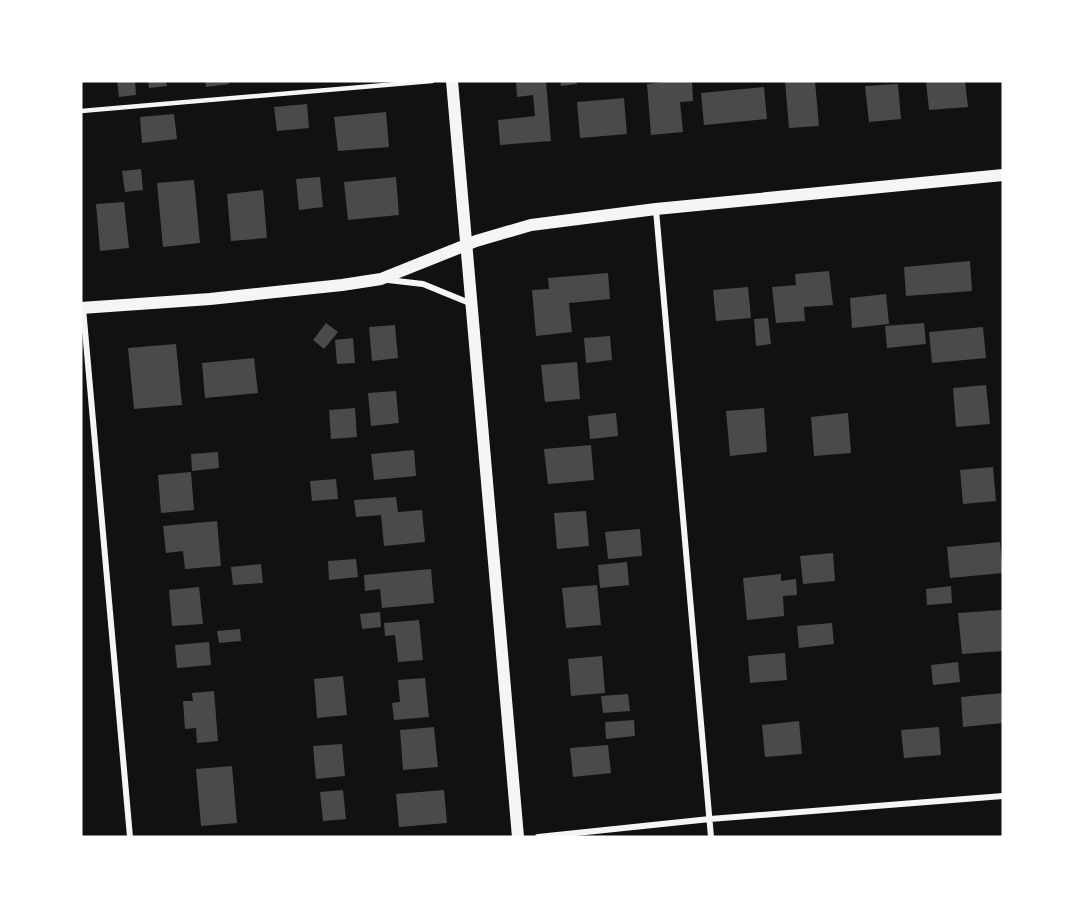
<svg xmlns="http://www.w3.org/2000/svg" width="1084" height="918" viewBox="0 0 1084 918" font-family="Lato,sans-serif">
  <rect width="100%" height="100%" fill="#111"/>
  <!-- building -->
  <path fill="#4a4a4a" d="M 117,81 L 135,81 L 136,95 L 119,97 Z
    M 148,81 L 166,81 L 167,86 L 149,88 Z
    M 205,81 L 228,81 L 229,84 L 206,87 Z
    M 516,81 L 546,81 L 551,141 L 500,145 L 498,120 L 535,116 L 533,95 L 517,97 Z
    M 560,81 L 576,81 L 577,84 L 561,86 Z
    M 671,81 L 692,81 L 693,101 L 680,102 L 683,132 L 651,135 L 647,84 Z
    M 785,81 L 815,81 L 819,126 L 789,128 Z
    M 926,81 L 965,81 L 968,107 L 929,110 Z
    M 898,84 L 901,119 L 869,122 L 865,86 Z
    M 764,87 L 767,119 L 704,125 L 701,93 Z
    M 624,98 L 627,134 L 580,138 L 577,102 Z
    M 307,104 L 309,128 L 277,131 L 274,107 Z
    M 386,112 L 389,147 L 338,151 L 334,117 Z
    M 174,114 L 177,139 L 142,143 L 140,117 Z
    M 141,169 L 143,190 L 125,192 L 122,171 Z
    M 320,177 L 323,207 L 299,210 L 296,179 Z
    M 396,177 L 399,215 L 348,220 L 344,182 Z
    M 194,180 L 200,243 L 163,247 L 157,183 Z
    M 263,190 L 267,238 L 231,241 L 227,194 Z
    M 124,202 L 129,248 L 100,251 L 96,204 Z
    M 970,261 L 972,291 L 906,296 L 904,267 Z
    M 829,271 L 833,305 L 804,307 L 805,321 L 776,323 L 772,287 L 796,285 L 795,274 Z
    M 608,273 L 610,299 L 569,303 L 572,332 L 536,336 L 532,290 L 549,289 L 548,278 Z
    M 748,287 L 751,318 L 716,321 L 713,290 Z
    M 886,294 L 889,324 L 852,328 L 850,298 Z
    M 768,318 L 771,344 L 756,346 L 754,319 Z
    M 326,323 L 338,332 L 324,349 L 313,340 Z
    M 924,323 L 926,344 L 887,348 L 885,326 Z
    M 395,325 L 398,358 L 372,361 L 369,327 Z
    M 983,327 L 986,358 L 932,363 L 929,332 Z
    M 610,336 L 612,360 L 586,363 L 584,338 Z
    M 353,338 L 355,363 L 337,364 L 335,340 Z
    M 176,344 L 182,405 L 134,409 L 128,348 Z
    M 254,358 L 258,393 L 205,398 L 202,363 Z
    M 577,362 L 580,399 L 545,402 L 541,365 Z
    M 986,385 L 990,424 L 956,427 L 953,388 Z
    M 396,391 L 399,423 L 371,426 L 368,393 Z
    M 355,408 L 357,437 L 331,439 L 329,410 Z
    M 764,408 L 767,452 L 730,456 L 726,411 Z
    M 616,413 L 618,436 L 590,439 L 588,416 Z
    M 848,413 L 851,453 L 814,456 L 811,417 Z
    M 591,445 L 594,480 L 548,484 L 544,449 Z
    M 414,450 L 416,476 L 374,480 L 371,454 Z
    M 218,452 L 219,468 L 192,471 L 191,454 Z
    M 993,467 L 996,501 L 963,504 L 960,470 Z
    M 191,472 L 194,510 L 161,513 L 158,475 Z
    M 336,479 L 338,499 L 312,501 L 310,481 Z
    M 396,497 L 398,512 L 422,510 L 425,542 L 384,546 L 381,515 L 356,517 L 354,500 Z
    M 586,511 L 589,546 L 557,549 L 554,513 Z
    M 217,521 L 221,566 L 185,569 L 183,551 L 166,553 L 163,526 Z
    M 640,529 L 642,556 L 608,559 L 605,532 Z
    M 1000,542 L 1003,573 L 950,578 L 947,547 Z
    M 833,553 L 835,581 L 803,584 L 800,556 Z
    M 356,559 L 358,577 L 329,580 L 328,561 Z
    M 627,562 L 629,585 L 600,588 L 598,565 Z
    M 261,564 L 263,583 L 233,585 L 231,567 Z
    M 431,569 L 434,603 L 382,608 L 380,589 L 365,591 L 364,575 Z
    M 781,574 L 781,581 L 796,579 L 797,595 L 783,596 L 784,616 L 747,620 L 743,578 Z
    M 597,585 L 601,625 L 566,628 L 562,588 Z
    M 951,586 L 952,603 L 927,605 L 926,589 Z
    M 199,587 L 203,624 L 172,626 L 169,590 Z
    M 1002,610 L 1003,651 L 962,654 L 958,613 Z
    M 380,612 L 381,627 L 362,629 L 360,614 Z
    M 419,620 L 423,660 L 398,662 L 395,635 L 385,636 L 384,623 Z
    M 832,623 L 834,644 L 799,648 L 797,626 Z
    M 240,629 L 241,641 L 219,643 L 217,631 Z
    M 209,642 L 211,665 L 177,668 L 175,645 Z
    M 785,653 L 787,680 L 750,683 L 748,656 Z
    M 602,656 L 605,693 L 571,696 L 568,659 Z
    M 958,662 L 960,682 L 933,685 L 931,665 Z
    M 343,676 L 347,715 L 317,718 L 314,679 Z
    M 425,678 L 429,717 L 394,720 L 392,703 L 400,702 L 398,680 Z
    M 214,691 L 218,741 L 197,743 L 196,728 L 185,729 L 183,701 L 193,701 L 192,693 Z
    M 1003,693 L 1003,723 L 963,727 L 961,697 Z
    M 628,694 L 630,711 L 603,713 L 601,696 Z
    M 634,720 L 635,736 L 606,739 L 605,722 Z
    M 799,721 L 802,754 L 765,757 L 762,725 Z
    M 434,727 L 438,767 L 403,770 L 400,730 Z
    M 939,727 L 941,755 L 904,758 L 901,730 Z
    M 342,744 L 345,776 L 316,779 L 313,746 Z
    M 608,745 L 611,773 L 573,777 L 570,748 Z
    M 232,766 L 237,823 L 201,826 L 196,769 Z
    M 343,790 L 346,819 L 323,821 L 320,792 Z
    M 444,790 L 447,823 L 399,827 L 396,794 Z"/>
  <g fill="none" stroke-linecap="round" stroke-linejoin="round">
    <!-- service -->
    <path stroke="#f5f5f5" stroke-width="4.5" d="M 81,111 L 432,81"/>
    <!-- minor -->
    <path stroke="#f5f5f5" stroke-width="6" d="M 656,210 L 711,837
      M 388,280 L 423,284 L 472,304
      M 83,308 L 130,837
      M 538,837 L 710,819 L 1003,796"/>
    <!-- secondary -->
    <path stroke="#f5f5f5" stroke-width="12" d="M 452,81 L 518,837
      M 81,308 L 210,299 L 342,285 L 381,279 L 476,241 L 531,225 L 656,209 L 1003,175"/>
  </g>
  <!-- border -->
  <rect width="1084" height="918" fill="none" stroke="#ffffff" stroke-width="165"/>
</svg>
